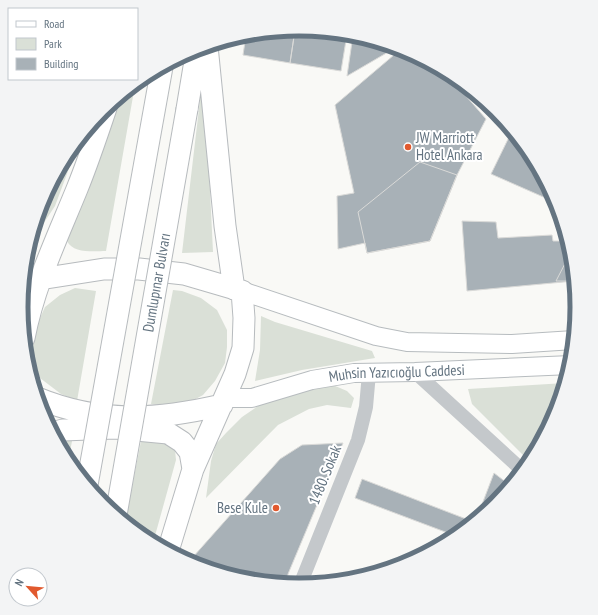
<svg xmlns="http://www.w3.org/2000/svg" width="598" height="615" viewBox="0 0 598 615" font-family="'PT Sans Narrow',sans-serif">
  <rect width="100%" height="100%" fill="#f9f9f6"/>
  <!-- green -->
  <path fill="#dae0d7" d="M 204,66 L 213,252 L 182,253 Z
    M 135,85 L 106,251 C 95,251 73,254 67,241 L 112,103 Z
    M 80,139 L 55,206 L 32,241 L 29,243 L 42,201 L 68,153 Z
    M 75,288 L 96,291 L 77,401 L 61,394 L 40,378 L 33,357 L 31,338 L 45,307 L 60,295 Z
    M 173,290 L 182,291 L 201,298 L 217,310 L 227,330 L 227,347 L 225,363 L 215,381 L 203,395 L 181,407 L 151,404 Z
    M 261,316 L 275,322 L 372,351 L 375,358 L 302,370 L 255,381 L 260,350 Z
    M 565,383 L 556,414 L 530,462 L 472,404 L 468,389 Z
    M 333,385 L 347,391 L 354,398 L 351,408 L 327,405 L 309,409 L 278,425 L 206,498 L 211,461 L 216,444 L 226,433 L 242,417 L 261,404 L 319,387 Z
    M 54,436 L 73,436 L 68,462 Z
    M 142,436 L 160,436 L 175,450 L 176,460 L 153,543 L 144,539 L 125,523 Z"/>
  <!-- building -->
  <path fill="#a8b1b7" stroke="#dadad8" d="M 295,30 L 290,63 L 243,55 L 246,35 Z
    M 295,30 L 347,34 L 341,71 L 290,63 Z
    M 353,35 L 395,48 L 347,76 Z
    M 401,49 L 453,76 L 466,96 L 486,119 L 457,175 L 430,241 L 367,253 L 365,243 L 338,249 L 337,196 L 354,193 L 335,105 Z
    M 512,131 L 530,153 L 557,203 L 491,174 Z
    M 420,162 L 457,175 L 430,241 L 367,253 L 358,212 Z
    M 462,221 L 496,222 L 498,238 L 552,235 L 553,241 L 563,241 L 566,235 L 572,253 L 574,281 L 467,291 Z
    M 571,252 L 574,281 L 556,281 Z
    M 343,443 L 288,574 L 287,584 L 245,580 L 196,565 L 193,557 L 280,459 L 302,445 Z
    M 494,473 L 507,483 L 502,496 L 495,504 L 476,520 Z
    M 362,479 L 474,522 L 456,536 L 355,498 Z"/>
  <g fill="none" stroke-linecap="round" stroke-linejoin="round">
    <defs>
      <g id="major">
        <path d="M 23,284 L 40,279"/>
        <path d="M 242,291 L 376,336 L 407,342 L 512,344 L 574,340"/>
        <path id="s1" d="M 225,398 L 252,398 L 312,380 L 354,373 L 415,372 L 571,365"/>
      </g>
      <path id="highway" d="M 207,46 L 225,226 L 234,289
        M 187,109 L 197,49
        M 40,279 L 104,269 L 139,269 L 184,274 L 242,291 L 244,318 L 243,348 L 235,374 L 193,469 L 168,551
        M 24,338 C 34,286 57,238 77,189 C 88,162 97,135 106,108
        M 37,398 C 100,424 158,420 222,405
        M 52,433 L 63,430 L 115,428 L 168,433 L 182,442 L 190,452 L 193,469"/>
    </defs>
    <!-- major casing -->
    <use href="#major" stroke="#b7bcbf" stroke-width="20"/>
    <!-- highway casing -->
    <use href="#highway" stroke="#b7bbbe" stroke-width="23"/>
    <!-- minor -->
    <path stroke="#c4c8cb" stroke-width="14" d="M 415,372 L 523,471
      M 300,585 L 358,440 L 366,407 L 369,373"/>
    <!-- major -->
    <use href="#major" stroke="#fff" stroke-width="18"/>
    <!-- highway -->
    <use href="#highway" stroke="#fff" stroke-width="21"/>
    <defs>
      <g id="highway-bridge">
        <path d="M 87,485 L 162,67"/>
        <path id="s2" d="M 116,515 L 187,109"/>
      </g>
    </defs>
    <!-- highway-bridge casing -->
    <use href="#highway-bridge" stroke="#b7bbbe" stroke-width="23" stroke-linecap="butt"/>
    <!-- highway-bridge -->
    <use href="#highway-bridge" stroke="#fff" stroke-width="21"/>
  </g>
  <!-- markers -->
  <g fill="#e1592e" stroke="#fff" stroke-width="1.5">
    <circle cx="408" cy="147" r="4"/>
    <circle cx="276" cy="508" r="4"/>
  </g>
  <g text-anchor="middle" stroke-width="4" stroke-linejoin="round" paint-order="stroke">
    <!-- poi labels -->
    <g font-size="15" fill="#647481" stroke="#fff" text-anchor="start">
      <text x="416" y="143">JW Marriott<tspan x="416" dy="17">Hotel Ankara</tspan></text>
      <text x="268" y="513" text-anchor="end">Bese Kule</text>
    </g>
    <!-- street labels -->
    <g font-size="15" fill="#647481" stroke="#fff">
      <text dy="5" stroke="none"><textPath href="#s2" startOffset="236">Dumlupınar Bulvarı</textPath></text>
      <text dy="5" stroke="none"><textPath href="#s1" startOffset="175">Muhsin Yazıcıoğlu Caddesi</textPath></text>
      <text transform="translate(325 475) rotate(-68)" y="5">1480. Sokak</text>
    </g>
  </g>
  <!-- crop -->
  <path d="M0 0H598V615H0ZM28 307a271 271 0 1 1 542 0a271 271 0 1 1-542 0Z" fill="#f3f4f5" fill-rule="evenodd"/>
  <path fill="none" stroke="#647481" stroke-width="5" d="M28 307a271 271 0 1 1 542 0a271 271 0 1 1-542 0Z"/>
  <!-- legend -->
  <rect x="8" y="8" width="130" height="72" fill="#ffffff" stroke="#c1c7cd"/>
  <rect x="16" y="21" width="20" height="6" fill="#ffffff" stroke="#c1c7cd"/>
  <text x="44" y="28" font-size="12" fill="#647481">Road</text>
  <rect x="16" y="38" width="20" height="12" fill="#dae0d7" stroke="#c1c7cd"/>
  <text x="44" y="48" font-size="12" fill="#647481">Park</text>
  <rect x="16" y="58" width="20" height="12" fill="#a8b1b7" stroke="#c1c7cd"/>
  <text x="44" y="68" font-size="12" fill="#647481">Building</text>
  <!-- north arrow -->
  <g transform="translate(28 587) rotate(297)"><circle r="19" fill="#ffffff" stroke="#c1c7cd"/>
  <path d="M0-3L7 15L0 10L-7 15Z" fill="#e1592e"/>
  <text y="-6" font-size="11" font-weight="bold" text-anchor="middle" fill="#647481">N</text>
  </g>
</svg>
